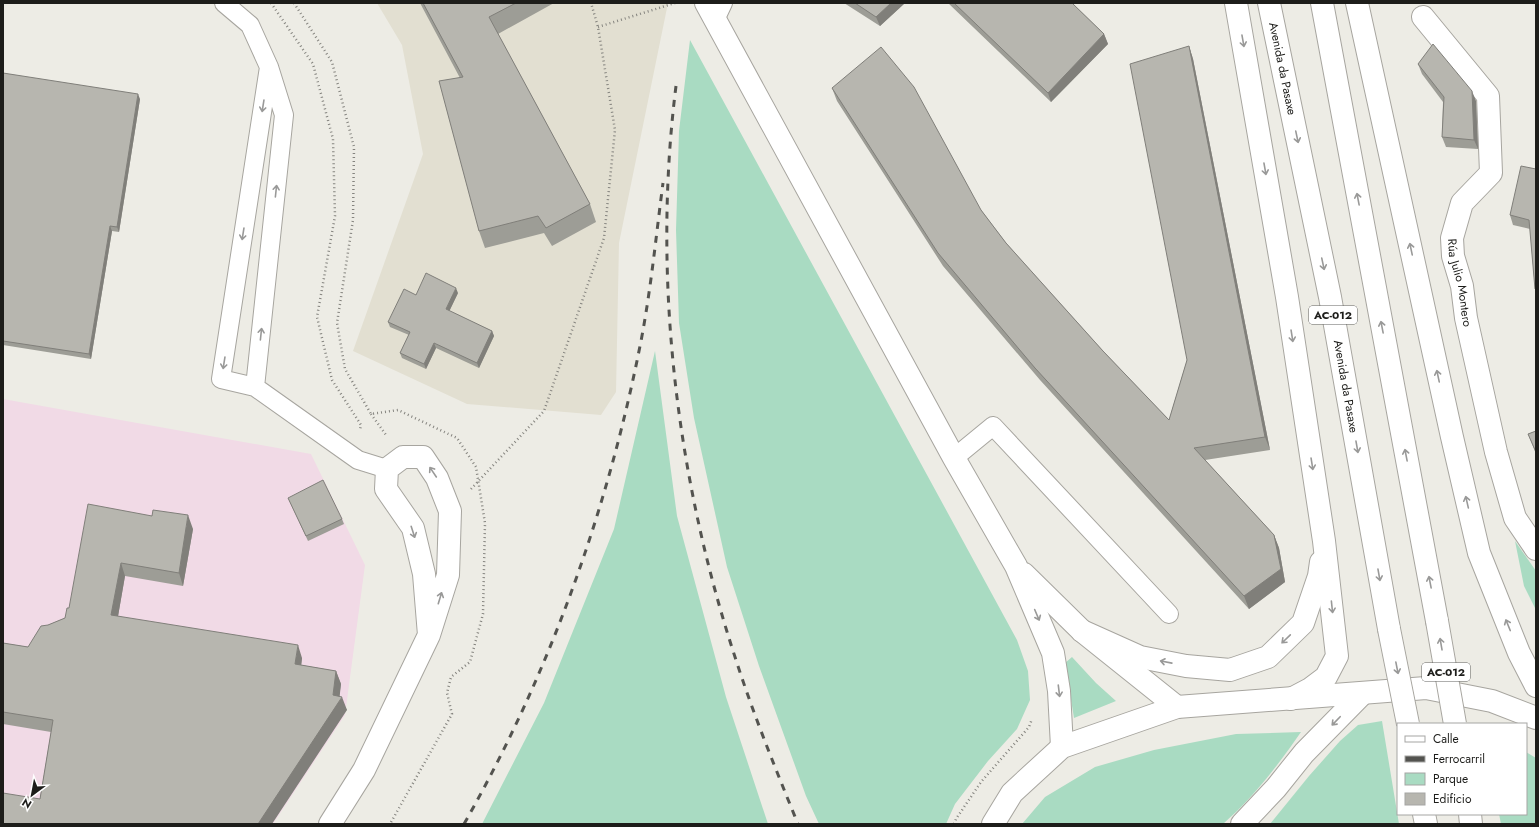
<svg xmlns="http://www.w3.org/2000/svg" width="1539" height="827" viewBox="0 0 1539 827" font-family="Jost,sans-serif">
  <rect width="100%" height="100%" fill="#edece5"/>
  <!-- industrial -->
  <path fill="#f1dae6" d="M 3,399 L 311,454 L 365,565 L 345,715 L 273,824 L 3,824 Z"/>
  <!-- built -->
  <path fill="#e2dfd1" d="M 377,3 L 668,3 L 619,243 L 616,392 L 601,415 L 467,404 L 353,351 L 423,154 L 402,45 Z"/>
  <!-- green -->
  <path fill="#a9dbc2" d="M 690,40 L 1017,640 L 1028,671 L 1030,700 L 1017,729 L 988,761 L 955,804 L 946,824 L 819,824 L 806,796 L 759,666 L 727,567 L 694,418 L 679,323 L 676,230 L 679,131 Z
    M 655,351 L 677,516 L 726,697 L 768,824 L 482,824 L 544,703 L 614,529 Z
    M 1515,541 L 1536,571 L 1536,610 L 1524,586 Z
    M 1072,657 L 1096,683 L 1116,701 L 1074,718 L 1065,663 Z
    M 1382,721 L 1399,824 L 1270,824 L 1309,776 L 1340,741 L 1358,725 Z
    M 1301,732 C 1278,765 1254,797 1223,824 L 1022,824 L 1045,797 L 1095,767 L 1154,750 L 1236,734 Z
    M 1526,752 L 1536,758 L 1536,824 L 1501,824 L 1499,814 L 1526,814 Z"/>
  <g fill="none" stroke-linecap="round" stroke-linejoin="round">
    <defs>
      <path id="service" d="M 224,3 L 250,25 L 269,67 L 284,115 L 255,387
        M 715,20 L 723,3
        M 269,67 L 221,379 L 255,387 L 358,460 L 387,469
        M 954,458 L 993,426 L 1169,614"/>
      <g id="minor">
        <path d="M 706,3 L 954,458 L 1016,566 L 1053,653 L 1059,691 L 1062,747"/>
        <path id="s1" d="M 1423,17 L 1488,96 L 1491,173 L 1462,203 L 1452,238 L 1453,256 L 1462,286 L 1466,318 L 1496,452 L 1515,518 L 1536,549"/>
        <path d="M 1024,574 L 1082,631 L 1177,707"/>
        <path d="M 330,824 L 364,770 L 429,635 L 448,575 L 450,511 L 437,478 L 423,457 L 403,457 L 387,469 L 386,489 L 413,528 L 424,574 L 429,635"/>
      </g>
      <g id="primary">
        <path d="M 1236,3 L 1287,297 L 1324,541 L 1337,656 L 1326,677 L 1310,689 L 1291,699"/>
        <path id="s2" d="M 1269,3 L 1330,297 L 1389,629"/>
        <path d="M 1322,3 L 1437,621"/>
        <path d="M 1357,3 L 1452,437 L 1479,553 L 1519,653 L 1536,686"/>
        <path d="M 1082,631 L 1140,657 L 1186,666 L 1230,670 L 1268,657 L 1303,623 L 1319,576 L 1321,562"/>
        <path d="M 1424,814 L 1426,824"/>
        <path d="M 1470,814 L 1471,824"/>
        <path d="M 993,824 L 1012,793 L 1062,747 L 1177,707 L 1426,688 L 1492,701 L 1536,718"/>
        <path d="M 1242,824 L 1276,788 L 1304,753 L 1363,693"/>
      </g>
    </defs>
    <!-- service casing -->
    <use href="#service" stroke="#a7a59f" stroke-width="20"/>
    <!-- minor casing -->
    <use href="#minor" stroke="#a7a59f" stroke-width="24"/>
    <!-- primary casing -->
    <use href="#primary" stroke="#a7a59f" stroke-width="24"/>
    <!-- path -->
    <path stroke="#85847f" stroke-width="2.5" stroke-dasharray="1 3" stroke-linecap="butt" d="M 271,3 L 313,64 L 333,139 L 335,216 L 317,317 L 332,380 L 361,425 L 360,430
      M 294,3 L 332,62 L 354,147 L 353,220 L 337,323 L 345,369 L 371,414 L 398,410 L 457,438 L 476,467 L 485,523 L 483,614 L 470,662 L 451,677 L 447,693 L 452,714 L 390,824
      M 598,27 L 675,3
      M 371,414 L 386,435
      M 471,489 L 544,411 L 604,238 L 615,130 L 598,27 L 591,3
      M 954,824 L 956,819 L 981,782 L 1029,727 L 1032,719"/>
    <!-- service -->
    <use href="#service" stroke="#fff" stroke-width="18"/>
    <!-- minor -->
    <use href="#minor" stroke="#fff" stroke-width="22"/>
    <!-- primary -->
    <use href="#primary" stroke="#fff" stroke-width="22"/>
    <!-- rail -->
    <path stroke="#53534f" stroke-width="3" stroke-dasharray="7 7" stroke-linecap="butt" d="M 676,86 C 652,276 676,478 736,660 C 754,716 776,770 798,824
      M 464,824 C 549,675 608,510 641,341 C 651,289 656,236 663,183"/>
    <defs>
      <path id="primary-bridge" d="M 1437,621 L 1455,724
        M 1389,629 L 1408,724"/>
    </defs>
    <!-- primary-bridge casing -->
    <use href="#primary-bridge" stroke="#a7a59f" stroke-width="24" stroke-linecap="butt"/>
    <!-- primary-bridge -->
    <use href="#primary-bridge" stroke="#fff" stroke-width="22"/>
  </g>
  <!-- wall -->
  <path fill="#9d9d96" d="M 420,3 L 554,3 L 498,34 L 590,204 L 596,222 L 552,246 L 544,233 L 485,248 L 479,231 L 460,78 Z
    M 844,3 L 905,3 L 880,26 Z
    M 948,3 L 1072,3 L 1104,34 L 1108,44 L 1051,102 Z
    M 1189,46 L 1193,59 L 1270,450 L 1205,460 L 1274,535 L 1279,548 L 1285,582 L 1249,609 L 1040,380 L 943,266 L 837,101 L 832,88 L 981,210 L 1006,243 L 1103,351 L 1169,420 L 1187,360 Z
    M 1418,64 L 1476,101 L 1478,149 L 1446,147 L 1442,137 L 1443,102 L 1422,74 Z
    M 3,73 L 140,99 L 119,232 L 112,231 L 91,359 L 3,345 Z
    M 1536,169 L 1536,291 L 1535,289 L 1530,229 L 1513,225 L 1510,215 Z
    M 458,293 L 449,311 L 492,331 L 494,336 L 479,368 L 436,348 L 426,369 L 402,358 L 400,353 L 409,335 L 390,327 L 388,322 Z
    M 1536,431 L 1536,454 L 1528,434 Z
    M 288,498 L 342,519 L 344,524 L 308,541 Z
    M 152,516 L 193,529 L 183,586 L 125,576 L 118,616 L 302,658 L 301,665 L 336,671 L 341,684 L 339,697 L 347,710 L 40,799 L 51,732 L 3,724 L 3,643 L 28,647 L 48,625 L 65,618 L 69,608 Z"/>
  <!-- shaded-wall -->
  <path fill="#807f7a" d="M 891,3 L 905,3 L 880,26 L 876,17 Z
    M 1104,34 L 1108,44 L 1051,102 L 1048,93 Z
    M 1189,46 L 1193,59 L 1270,450 L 1265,437 Z
    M 1472,91 L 1476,101 L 1478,149 L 1474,140 Z
    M 138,94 L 140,99 L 119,232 L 117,227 Z
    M 110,226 L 112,231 L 91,359 L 89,354 Z
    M 456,288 L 458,293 L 448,314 L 446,309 Z
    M 492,331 L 494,336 L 479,368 L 477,363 Z
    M 434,343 L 436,348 L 426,369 L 424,364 Z
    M 188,515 L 193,529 L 183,586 L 179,573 Z
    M 1274,535 L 1279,548 L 1285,582 L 1249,609 L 1244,596 Z
    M 121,563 L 125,576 L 116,628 L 111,615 Z
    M 298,645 L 302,658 L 300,677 L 295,664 Z
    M 336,671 L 341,684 L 339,702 L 342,697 L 347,710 L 272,824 L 258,824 L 333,695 Z"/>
  <!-- building -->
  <path fill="#b7b6af" stroke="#807f7a" d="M 423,3 L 516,3 L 489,17 L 590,204 L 546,228 L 538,216 L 479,231 L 439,81 L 463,77 Z
    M 855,3 L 891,3 L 876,17 Z
    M 954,3 L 1072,3 L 1104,34 L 1048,93 Z
    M 1433,44 L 1472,91 L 1474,140 L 1442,137 L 1444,97 L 1418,64 Z
    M 1189,46 L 1265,437 L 1194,448 L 1274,535 L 1281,569 L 1244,596 L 1035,368 L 938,253 L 832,88 L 881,47 L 914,87 L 981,210 L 1006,243 L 1103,351 L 1169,420 L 1187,360 L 1130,64 Z
    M 3,73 L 138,94 L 117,227 L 110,226 L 89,354 L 3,341 Z
    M 1521,166 L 1536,169 L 1536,289 L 1535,289 L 1529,220 L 1510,215 Z
    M 426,273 L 456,288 L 446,309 L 492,331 L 477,363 L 434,343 L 424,364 L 400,353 L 410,332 L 388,322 L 404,289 L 416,295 Z
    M 1536,431 L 1536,452 L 1528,434 Z
    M 323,480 L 342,519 L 306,536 L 288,498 Z
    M 88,504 L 152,516 L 153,510 L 188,515 L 179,573 L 121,563 L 111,615 L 298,645 L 295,664 L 336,671 L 333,695 L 342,697 L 258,824 L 3,824 L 3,793 L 40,799 L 53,720 L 3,712 L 3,643 L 28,647 L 41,626 L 48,625 L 65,618 L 67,608 L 69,608 Z"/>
  <!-- one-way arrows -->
  <defs><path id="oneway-shaft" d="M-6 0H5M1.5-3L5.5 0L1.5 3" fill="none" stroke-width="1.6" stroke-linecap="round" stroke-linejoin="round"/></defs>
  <g stroke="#999998">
    <use href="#oneway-shaft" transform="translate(1243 41) rotate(80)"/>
    <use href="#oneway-shaft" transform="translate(263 106) rotate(99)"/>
    <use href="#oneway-shaft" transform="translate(1297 137) rotate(78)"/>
    <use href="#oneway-shaft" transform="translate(1265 169) rotate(80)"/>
    <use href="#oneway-shaft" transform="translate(276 191) rotate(-84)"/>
    <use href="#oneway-shaft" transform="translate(1358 199) rotate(-101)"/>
    <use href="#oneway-shaft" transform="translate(243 234) rotate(99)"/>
    <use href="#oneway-shaft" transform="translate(1411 249) rotate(-102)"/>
    <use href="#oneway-shaft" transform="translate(1323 264) rotate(78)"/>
    <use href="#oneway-shaft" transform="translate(1382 327) rotate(-101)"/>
    <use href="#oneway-shaft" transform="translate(261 334) rotate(-84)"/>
    <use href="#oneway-shaft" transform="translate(1292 336) rotate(81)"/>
    <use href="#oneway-shaft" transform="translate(224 363) rotate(99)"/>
    <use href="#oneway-shaft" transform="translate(1438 376) rotate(-102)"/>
    <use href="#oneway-shaft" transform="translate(1357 447) rotate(80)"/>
    <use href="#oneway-shaft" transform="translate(1406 455) rotate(-101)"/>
    <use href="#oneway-shaft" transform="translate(1312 464) rotate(81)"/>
    <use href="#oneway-shaft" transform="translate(433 472) rotate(-124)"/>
    <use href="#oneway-shaft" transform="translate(1467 502) rotate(-103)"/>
    <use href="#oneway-shaft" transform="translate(413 532) rotate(72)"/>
    <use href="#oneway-shaft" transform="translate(1379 575) rotate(80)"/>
    <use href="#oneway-shaft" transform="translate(1430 582) rotate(-101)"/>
    <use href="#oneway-shaft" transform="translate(440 598) rotate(-73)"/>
    <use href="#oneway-shaft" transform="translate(1332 607) rotate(84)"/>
    <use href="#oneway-shaft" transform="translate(1037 615) rotate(67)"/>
    <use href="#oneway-shaft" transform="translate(1508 625) rotate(-112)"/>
    <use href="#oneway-shaft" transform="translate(1286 639) rotate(136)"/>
    <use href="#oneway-shaft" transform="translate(1441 644) rotate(-100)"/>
    <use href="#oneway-shaft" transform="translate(1166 662) rotate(-169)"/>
    <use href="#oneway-shaft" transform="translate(1397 668) rotate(79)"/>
    <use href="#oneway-shaft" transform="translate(1059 691) rotate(83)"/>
    <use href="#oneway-shaft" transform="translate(1336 721) rotate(134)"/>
  </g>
  <g text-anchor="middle" stroke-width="3" stroke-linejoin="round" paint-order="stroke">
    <!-- shield labels -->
    <g fill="#fff" stroke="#61615f" stroke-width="1">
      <rect x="1309" y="306" width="48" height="18" rx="3"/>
      <rect x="1422" y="663" width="48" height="18" rx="3"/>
    </g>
    <g font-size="11" font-weight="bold" fill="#1d1d1a">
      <text x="1333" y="319">AC-012</text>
      <text x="1446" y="676">AC-012</text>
    </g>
    <!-- street labels -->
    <g font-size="12" fill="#1d1d1a" stroke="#fff">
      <text dy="4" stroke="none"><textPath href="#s2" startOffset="67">Avenida da Pasaxe</textPath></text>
      <text dy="4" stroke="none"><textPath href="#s1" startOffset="303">Rúa Julio Montero</textPath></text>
      <text dy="4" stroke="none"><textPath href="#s2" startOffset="391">Avenida da Pasaxe</textPath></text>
    </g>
  </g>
  <!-- border -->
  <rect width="1539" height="827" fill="none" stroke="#1d1d1a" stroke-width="8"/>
  <!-- legend -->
  <rect x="1397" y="723" width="130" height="92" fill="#ffffff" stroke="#a5a5a3"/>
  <rect x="1405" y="736" width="20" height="6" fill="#ffffff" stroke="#a5a5a3"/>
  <text x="1433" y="743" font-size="12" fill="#1d1d1a">Calle</text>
  <rect x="1405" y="756" width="20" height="6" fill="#53534f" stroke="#a5a5a3"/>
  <text x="1433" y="763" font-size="12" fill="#1d1d1a">Ferrocarril</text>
  <rect x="1405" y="773" width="20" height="12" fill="#a9dbc2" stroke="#a5a5a3"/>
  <text x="1433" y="783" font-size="12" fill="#1d1d1a">Parque</text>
  <rect x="1405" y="793" width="20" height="12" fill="#b7b6af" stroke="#a5a5a3"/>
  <text x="1433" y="803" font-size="12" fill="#1d1d1a">Edificio</text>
  <!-- north arrow -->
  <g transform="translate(32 795) rotate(212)" stroke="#ffffff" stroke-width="3" paint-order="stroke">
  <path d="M0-3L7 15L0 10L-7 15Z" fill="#1d1d1a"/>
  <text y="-6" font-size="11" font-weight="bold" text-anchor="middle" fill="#1d1d1a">N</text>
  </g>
</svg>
